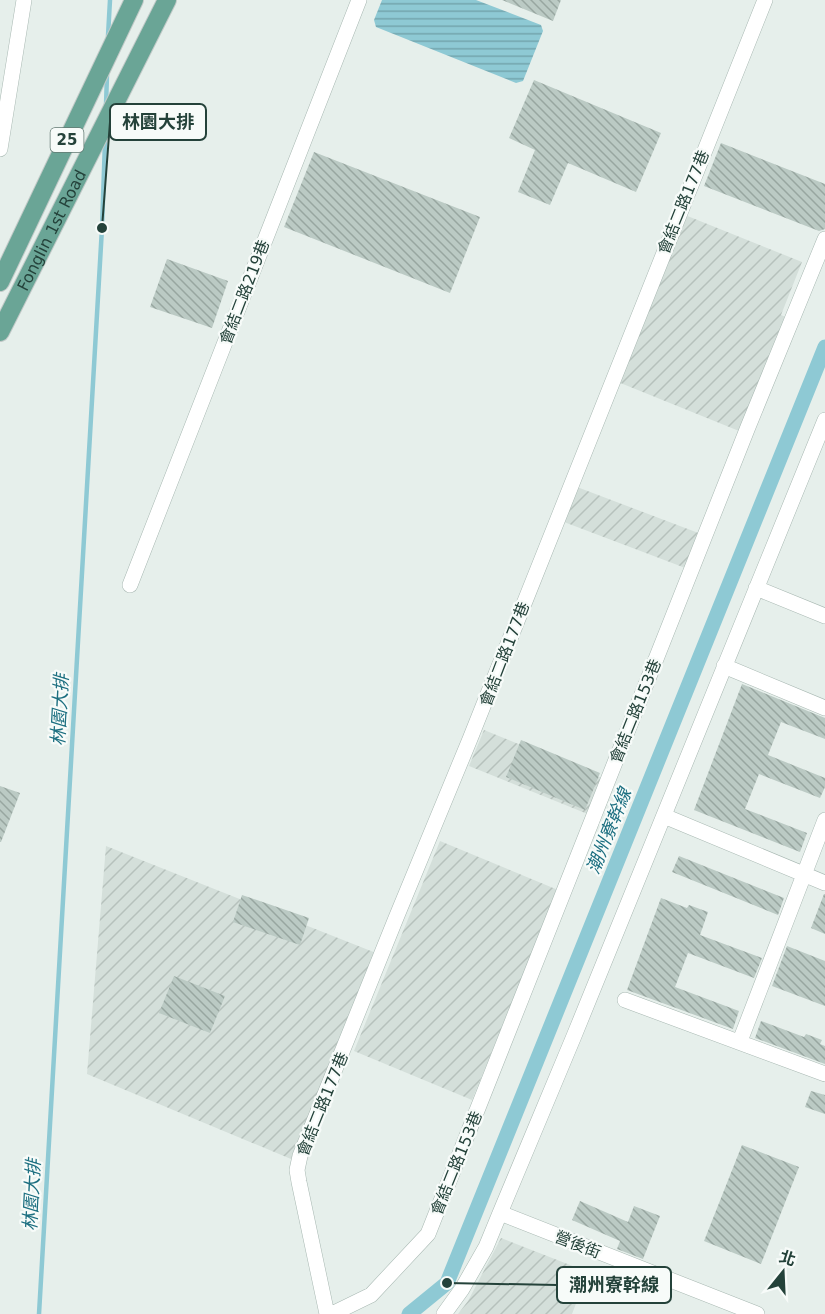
<svg xmlns="http://www.w3.org/2000/svg" width="825" height="1314" viewBox="0 0 825 1314" font-family="'DejaVu Sans','Noto Sans TC',sans-serif">
  <defs>
    <pattern id="industrial-furrows" width="10" height="10" patternUnits="userSpaceOnUse" patternTransform="scale(1.5)"><rect width="10" height="10" fill="#d4dfda"/><path d="M-1 1l2-2M0 10L10 0M9 11l2-2" fill="none" stroke="#b6c1bc"/></pattern>
    <pattern id="water-rules" width="6" height="5" patternUnits="userSpaceOnUse" patternTransform="scale(1.5)"><rect width="6" height="5" fill="#8ec9d4"/><path d="M0 2.5h6" fill="none" stroke="#74a5ad"/></pattern>
    <pattern id="building-back-hatch" width="6" height="6" patternUnits="userSpaceOnUse" patternTransform="scale(1.5)"><rect width="6" height="6" fill="#bbcac4"/><path d="M-1 5l2 2M0 0l6 6M5-1l2 2" fill="none" stroke="#98a6a0"/></pattern>
  </defs>
  <rect width="100%" height="100%" fill="#e6efeb"/>
  <!-- industrial -->
  <path fill="url(#industrial-furrows)" d="M 685,215 L 802,262 L 781,315 L 790,319 L 744,433 L 618,382 Z
    M 577,487 L 701,534 L 688,569 L 564,522 Z
    M 484,730 L 604,779 L 590,815 L 469,766 Z
    M 440,841 L 558,890 L 472,1100 L 354,1051 Z
    M 106,846 L 376,953 L 291,1159 L 87,1074 Z
    M 501,1238 L 588,1272 L 572,1314 L 458,1314 L 468,1301 Z"/>
  <!-- water -->
  <path fill="url(#water-rules)" d="M 382,0 L 476,0 L 541,25 L 543,31 L 523,81 L 516,83 L 376,27 L 374,20 Z"/>
  <g fill="none" stroke-linecap="round" stroke-linejoin="round">
    <!-- stream -->
    <path stroke="#8ec9d4" stroke-width="4.5" d="M 108,36 L 110,0
      M 106,105 L 107,75
      M 39,1314 L 102,228 L 105,141"/>
    <!-- canal -->
    <path stroke="#8ec9d4" stroke-width="15" d="M 409,1314 L 447,1283 L 825,347"/>
  </g>
  <!-- building -->
  <path fill="url(#building-back-hatch)" d="M 502,0 L 561,0 L 553,21 Z
    M 534,80 L 661,133 L 636,192 L 568,163 L 550,205 L 518,192 L 535,150 L 509,138 Z
    M 721,143 L 825,184 L 825,229 L 819,231 L 704,186 Z
    M 314,152 L 480,217 L 450,293 L 284,227 Z
    M 167,259 L 228,281 L 212,328 L 150,307 Z
    M 742,684 L 825,718 L 825,739 L 781,722 L 768,755 L 825,778 L 825,787 L 820,798 L 759,774 L 745,809 L 807,833 L 800,852 L 694,810 Z
    M 521,740 L 600,773 L 585,810 L 506,777 Z
    M 0,786 L 20,793 L 1,842 L 0,842 Z
    M 679,856 L 784,898 L 778,915 L 672,872 Z
    M 824,894 L 825,894 L 825,934 L 811,928 Z
    M 242,895 L 309,918 L 300,945 L 233,922 Z
    M 661,898 L 687,908 L 689,905 L 708,912 L 700,935 L 762,958 L 754,978 L 688,953 L 675,987 L 739,1011 L 733,1029 L 627,990 Z
    M 787,946 L 825,961 L 825,1006 L 772,986 Z
    M 174,976 L 225,996 L 210,1033 L 159,1013 Z
    M 761,1021 L 804,1037 L 806,1034 L 822,1040 L 820,1044 L 825,1046 L 825,1064 L 755,1038 Z
    M 811,1091 L 825,1095 L 825,1114 L 805,1107 Z
    M 742,1145 L 799,1167 L 761,1264 L 704,1241 Z
    M 580,1201 L 628,1222 L 634,1206 L 660,1216 L 643,1259 L 617,1249 L 620,1241 L 572,1220 Z"/>
  <g fill="none" stroke-linecap="round" stroke-linejoin="round">
    <defs>
      <path id="minor" d="M 0,149 L 24,0
        M 130,585 L 359,0
        M 756,588 L 825,616
        M 724,666 L 825,708
        M 664,816 L 825,883
        M 625,1000 L 825,1074
        M 740,1041 L 825,820
        M 500,1213 L 757,1314
        M 327,1314 L 299,1182 L 297,1170 L 300,1156 L 396,918 L 470,739 L 765,0
        M 332,1314 L 371,1295 L 428,1234 L 748,427 L 825,239
        M 444,1314 L 462,1289 L 486,1247 L 500,1213 L 574,1036 L 825,420"/>
      <g id="primary">
        <path d="M 0,282 L 134,0"/>
        <path id="s1" d="M 0,332 L 167,0"/>
      </g>
    </defs>
    <!-- minor casing -->
    <use href="#minor" stroke="#a8b8b2" stroke-width="16"/>
    <!-- primary casing -->
    <use href="#primary" stroke="#c2cac8" stroke-width="20"/>
    <!-- minor -->
    <use href="#minor" stroke="#fff" stroke-width="15"/>
    <!-- primary -->
    <use href="#primary" stroke="#6aa596" stroke-width="18"/>
  </g>
  <g text-anchor="middle" stroke-width="4.5" stroke-linejoin="round" paint-order="stroke">
    <!-- shield labels -->
    <rect fill="#f7fbf9" stroke="#637a73" stroke-width="1.5" x="50.5" y="128" width="33" height="24" rx="4.5"/>
    <g font-size="15" font-weight="bold" fill="#24423a">
      <text x="67" y="145">25</text>
    </g>
    <!-- street labels -->
    <g font-size="16" fill="#24423a" stroke="#f7fbf9">
      <text transform="translate(683 202) rotate(-68)" y="6">會結二路177巷</text>
      <text dy="6" stroke="none"><textPath href="#s1" startOffset="114">Fonglin 1st Road</textPath></text>
      <text transform="translate(244 292) rotate(-69)" y="6">會結二路219巷</text>
      <text transform="translate(504 654) rotate(-69)" y="6">會結二路177巷</text>
      <text transform="translate(635 711) rotate(-68)" y="6">會結二路153巷</text>
      <text transform="translate(322 1104) rotate(-68)" y="6">會結二路177巷</text>
      <text transform="translate(456 1163) rotate(-68)" y="6">會結二路153巷</text>
      <text transform="translate(578 1244) rotate(21)" y="6">營後街</text>
    </g>
    <!-- water labels -->
    <g font-size="18" font-style="italic" fill="#1c6f80" stroke="#f7fbf9">
      <text transform="translate(60 710) rotate(-87)" y="6">林園大排</text>
      <text transform="translate(609 831) rotate(-68)" y="6">潮州寮幹線</text>
      <text transform="translate(32 1195) rotate(-87)" y="6">林園大排</text>
    </g>
  </g>
  <!-- callouts -->
  <path fill="none" stroke="#24423a" stroke-width="2" d="M102 228L110 122M447 1283L557 1285"/>
  <g fill="#24423a" stroke="#f7fbf9" stroke-width="2">
    <circle cx="102" cy="228" r="6"/>
    <circle cx="447" cy="1283" r="6"/>
  </g>
  <g fill="#f7fbf9" stroke="#24423a" stroke-width="2">
    <rect x="110" y="104" width="96" height="36" rx="6"/>
    <rect x="557" y="1267" width="114" height="36" rx="6"/>
  </g>
  <g font-size="18" text-anchor="middle" font-weight="bold" fill="#24423a">
    <text x="158" y="128">林園大排</text>
    <text x="614" y="1291">潮州寮幹線</text>
  </g>
  <!-- north arrow -->
  <g transform="translate(783 1272) rotate(18)" stroke="#f7fbf9" stroke-width="4.5" paint-order="stroke">
  <path d="M0-4.5L10 22L0 15L-10 22Z" fill="#24423a"/>
  <text y="-9" font-size="16" font-weight="bold" text-anchor="middle" fill="#24423a">北</text>
  </g>
</svg>
